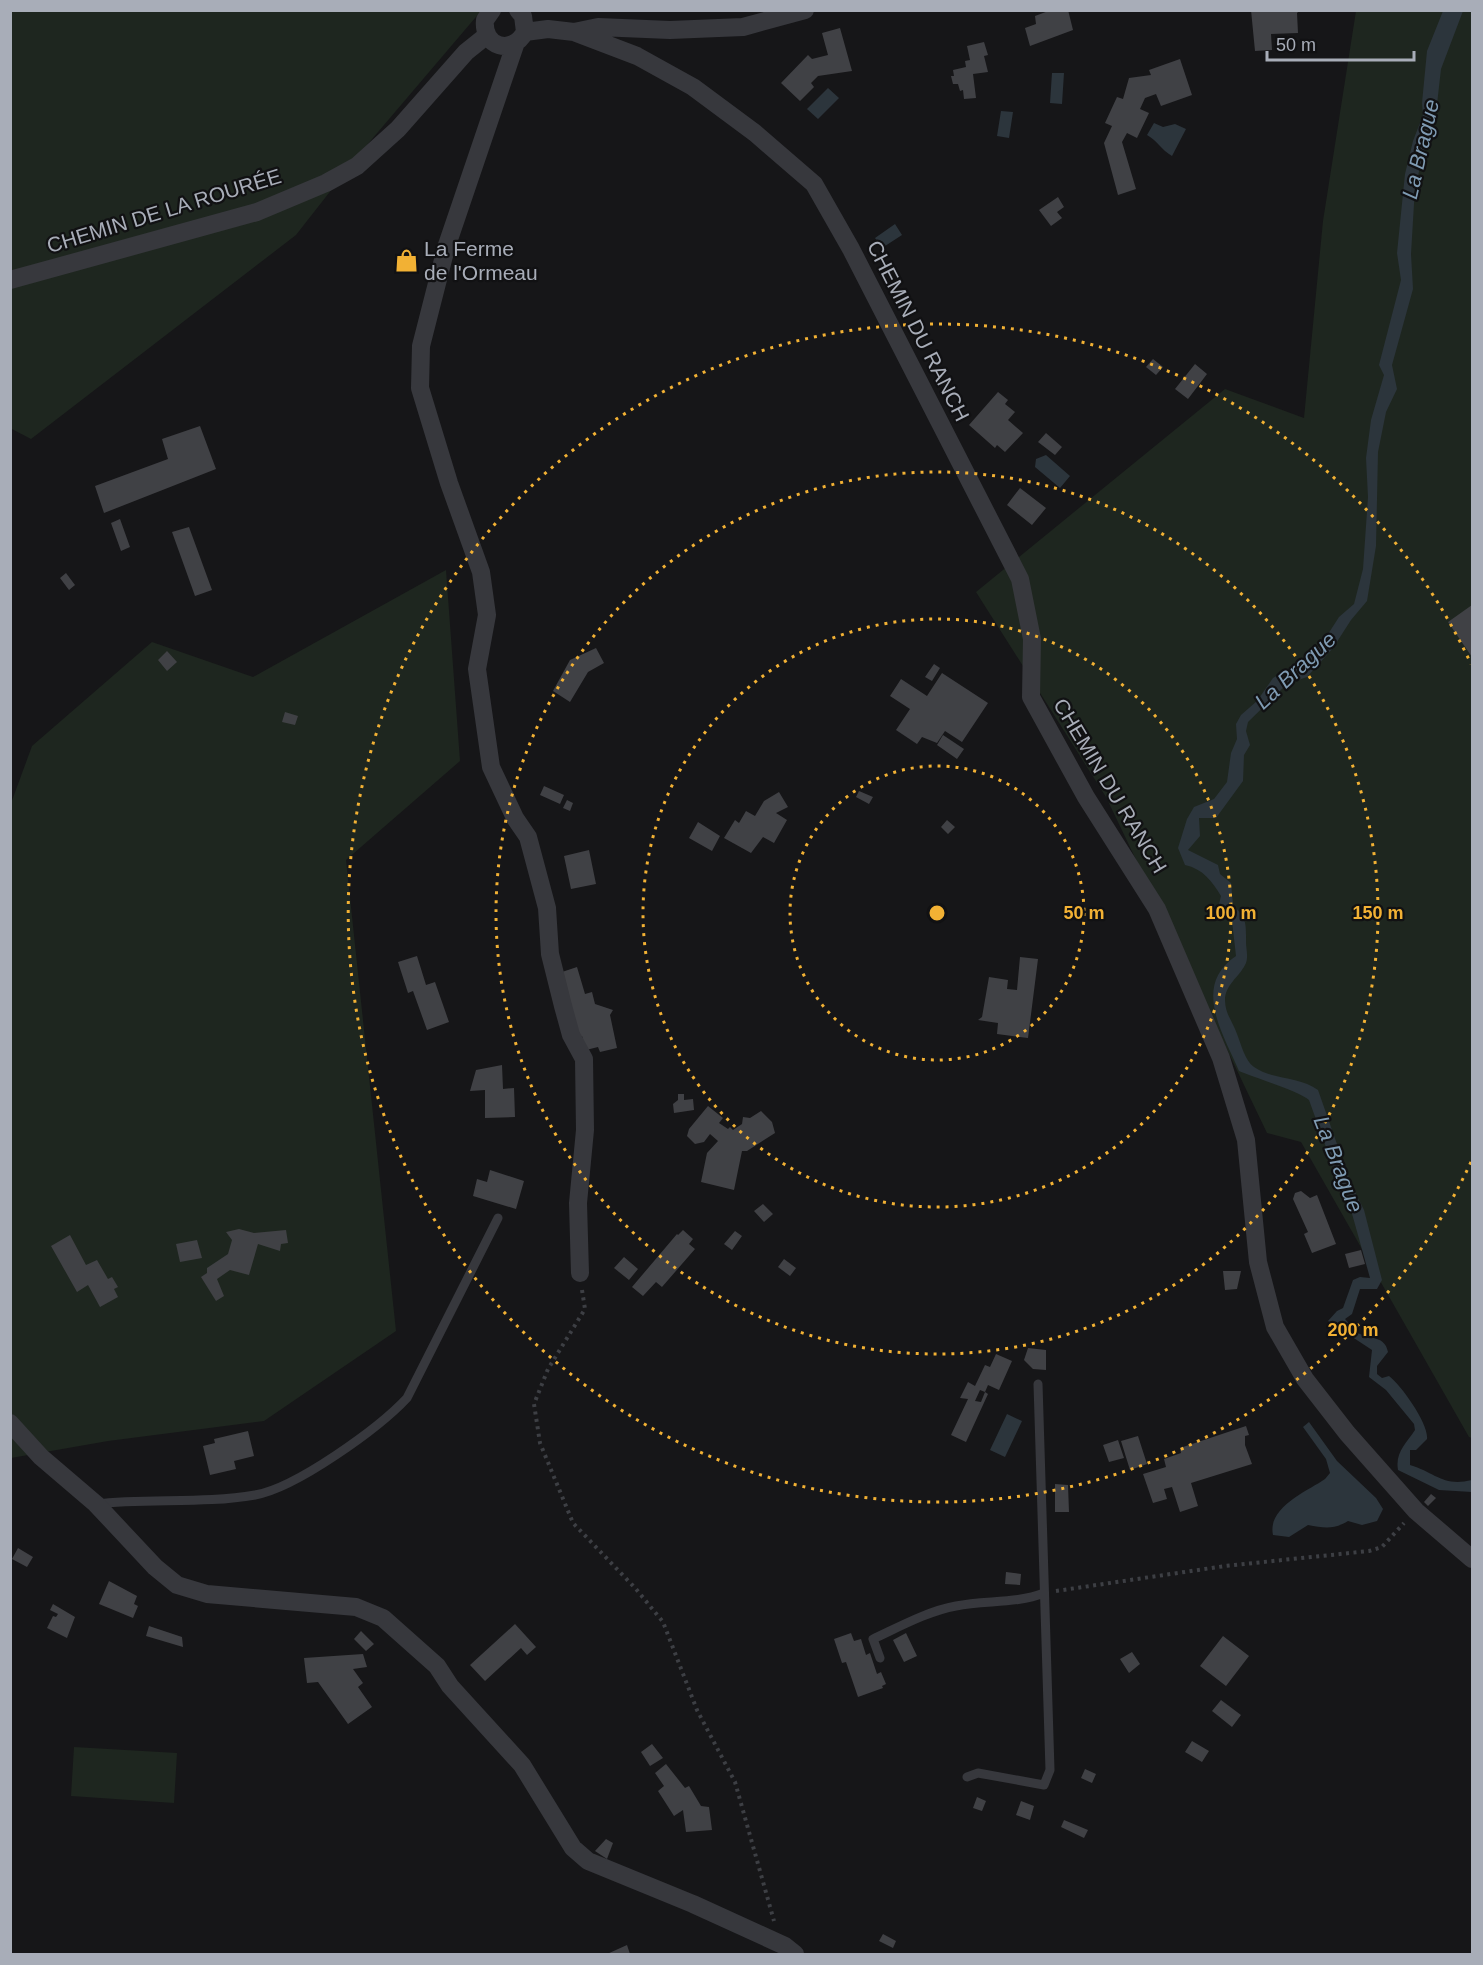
<svg xmlns="http://www.w3.org/2000/svg" width="1483" height="1965" viewBox="0 0 1483 1965" font-family="Arial,sans-serif">
  <rect width="100%" height="100%" fill="#161618"/>
  <!-- green -->
  <path fill="#1e261f" d="M 10,11 L 481,11 L 361,152 L 296,235 L 31,439 L 10,428 Z
    M 1356,11 L 1472,11 L 1472,1438 L 1469,1437 L 1301,1142 L 1267,1133 L 1106,797 L 976,592 L 1225,389 L 1304,418 L 1323,221 Z
    M 446,570 L 460,761 L 346,860 L 396,1331 L 264,1421 L 108,1441 L 11,1458 L 10,806 L 32,746 L 152,642 L 253,677 Z
    M 74,1747 L 177,1753 L 174,1803 L 71,1796 Z"/>
  <!-- water -->
  <path fill="#2c353c" d="M 1443,11 L 1463,11 L 1441,69 L 1435,122 L 1427,141 L 1415,187 L 1411,254 L 1413,289 L 1392,365 L 1397,389 L 1386,412 L 1378,452 L 1376,546 L 1367,601 L 1351,620 L 1333,648 L 1307,677 L 1287,684 L 1248,722 L 1246,731 L 1250,745 L 1244,755 L 1243,781 L 1216,818 L 1199,818 L 1200,836 L 1188,850 L 1218,865 L 1220,874 L 1231,883 L 1233,905 C 1247,919 1246,923 1246,942 C 1246,949 1249,958 1245,965 C 1239,977 1225,985 1225,1000 C 1225,1014 1233,1022 1237,1034 C 1241,1044 1245,1061 1254,1067 C 1272,1080 1300,1076 1318,1090 L 1351,1184 L 1364,1210 L 1382,1280 L 1377,1289 L 1360,1289 L 1352,1314 L 1345,1319 C 1349,1323 1355,1332 1360,1334 C 1371,1339 1385,1336 1388,1352 L 1377,1366 L 1377,1374 L 1382,1378 L 1389,1376 C 1401,1385 1429,1424 1427,1439 L 1416,1450 L 1410,1450 L 1410,1465 C 1436,1473 1443,1487 1472,1480 L 1472,1492 L 1439,1490 L 1398,1470 C 1395,1452 1406,1444 1415,1430 L 1414,1424 L 1386,1390 L 1369,1377 L 1372,1350 L 1328,1321 L 1337,1311 L 1343,1308 L 1353,1280 L 1360,1277 L 1370,1278 L 1349,1203 L 1340,1186 L 1309,1100 C 1299,1091 1255,1078 1239,1071 C 1224,1035 1191,986 1236,956 L 1232,921 L 1219,904 L 1221,896 C 1212,881 1203,869 1185,865 L 1178,848 L 1187,819 L 1194,807 L 1214,799 L 1227,782 L 1231,753 L 1237,739 L 1236,724 L 1241,715 L 1257,701 L 1273,678 L 1303,660 L 1321,645 L 1339,617 L 1354,604 L 1363,569 L 1368,497 L 1366,458 L 1371,420 L 1384,375 L 1379,365 L 1401,280 L 1397,253 L 1405,174 L 1413,141 L 1423,115 L 1422,103 L 1427,51 Z
    M 1052,73 L 1064,73 L 1062,104 L 1050,103 Z
    M 828,88 L 839,98 L 818,119 L 807,109 Z
    M 1001,111 L 1013,112 L 1009,138 L 997,136 Z
    M 1154,123 L 1163,127 L 1175,124 L 1186,129 L 1172,156 C 1161,150 1158,141 1147,135 Z
    M 895,224 L 902,235 L 882,248 L 875,238 Z
    M 1046,455 L 1070,476 L 1060,488 L 1035,467 L 1036,459 Z
    M 1007,1414 L 1022,1421 L 1005,1457 L 990,1450 Z
    M 1309,1422 L 1337,1461 L 1376,1498 L 1383,1509 L 1377,1521 L 1362,1525 L 1348,1521 C 1333,1530 1324,1528 1308,1525 L 1289,1537 L 1273,1535 C 1267,1507 1308,1491 1325,1479 L 1330,1473 L 1326,1459 L 1303,1427 Z"/>
  <!-- building -->
  <path fill="#404145" d="M 1051,10 L 1068,10 L 1073,30 L 1030,46 L 1025,28 L 1036,24 L 1035,16 Z
    M 1251,10 L 1300,10 L 1297,13 L 1298,33 L 1271,34 L 1272,50 L 1255,51 Z
    M 840,28 L 852,71 L 818,76 L 811,83 L 814,87 L 800,101 L 781,83 L 808,55 L 812,59 L 828,55 L 822,33 Z
    M 984,42 L 988,55 L 984,56 L 988,72 L 973,74 L 976,98 L 964,99 L 963,90 L 960,91 L 958,84 L 953,84 L 951,76 L 954,76 L 953,70 L 966,67 L 965,61 L 970,60 L 967,46 Z
    M 1180,59 L 1192,95 L 1161,106 L 1156,94 L 1145,98 L 1140,109 L 1149,113 L 1137,138 L 1127,133 L 1122,142 L 1136,189 L 1118,195 L 1104,143 L 1112,126 L 1105,123 L 1117,97 L 1123,99 L 1129,78 L 1151,75 L 1149,70 Z
    M 1058,197 L 1064,207 L 1057,212 L 1062,218 L 1051,226 L 1039,210 Z
    M 1153,359 L 1163,367 L 1156,375 L 1146,367 Z
    M 1195,364 L 1207,374 L 1188,399 L 1175,389 Z
    M 998,392 L 1008,400 L 1005,404 L 1015,412 L 1008,420 L 1023,433 L 1005,452 L 997,445 L 995,448 L 969,425 Z
    M 200,426 L 216,469 L 104,513 L 95,486 L 168,459 L 162,439 Z
    M 1046,433 L 1062,447 L 1055,455 L 1038,442 Z
    M 1020,488 L 1046,508 L 1032,525 L 1007,505 Z
    M 120,519 L 130,547 L 121,551 L 111,523 Z
    M 189,527 L 212,590 L 195,596 L 172,532 Z
    M 66,573 L 75,585 L 69,590 L 60,578 Z
    M 1472,605 L 1472,657 L 1448,622 Z
    M 596,648 L 604,663 L 588,672 L 570,702 L 553,691 L 570,660 Z
    M 167,651 L 177,662 L 167,671 L 158,660 Z
    M 934,664 L 940,668 L 932,681 L 925,677 Z
    M 942,673 L 988,703 L 962,742 L 945,731 L 937,743 L 922,737 L 917,744 L 896,730 L 910,709 L 890,696 L 901,679 L 927,696 Z
    M 285,712 L 298,716 L 295,725 L 282,722 Z
    M 943,735 L 964,749 L 957,759 L 937,745 Z
    M 544,786 L 564,795 L 560,804 L 540,795 Z
    M 859,791 L 873,797 L 869,804 L 856,797 Z
    M 779,792 L 788,807 L 776,813 L 787,820 L 774,843 L 763,837 L 751,853 L 724,838 L 735,820 L 739,823 L 746,811 L 755,816 L 764,801 Z
    M 567,800 L 573,803 L 570,811 L 563,808 Z
    M 947,820 L 955,827 L 948,834 L 941,827 Z
    M 698,822 L 720,836 L 712,851 L 689,838 Z
    M 589,850 L 596,884 L 571,889 L 564,856 Z
    M 417,956 L 426,985 L 435,982 L 449,1022 L 427,1030 L 413,991 L 408,993 L 398,962 Z
    M 1020,957 L 1038,959 L 1028,1038 L 997,1034 L 998,1023 L 978,1020 L 982,1017 L 989,977 L 1008,980 L 1007,989 L 1017,990 Z
    M 577,967 L 585,994 L 592,992 L 595,1004 L 613,1010 L 610,1015 L 617,1048 L 600,1052 L 598,1047 L 586,1050 L 582,1036 L 578,1037 L 559,973 Z
    M 502,1065 L 503,1089 L 514,1088 L 515,1117 L 485,1118 L 485,1090 L 470,1091 L 476,1070 Z
    M 678,1094 L 684,1094 L 684,1100 L 693,1099 L 694,1110 L 674,1113 L 673,1104 L 678,1100 Z
    M 708,1106 L 723,1118 L 719,1123 L 728,1129 L 730,1127 L 733,1130 L 742,1124 L 743,1117 L 750,1118 L 761,1111 L 772,1122 L 775,1133 L 747,1151 L 742,1151 L 734,1190 L 701,1182 L 707,1153 L 718,1141 L 710,1134 L 704,1142 L 695,1144 L 687,1136 L 689,1129 Z
    M 490,1170 L 524,1181 L 516,1209 L 473,1196 L 477,1179 L 487,1182 Z
    M 1301,1191 L 1310,1198 L 1317,1195 L 1336,1244 L 1312,1253 L 1304,1234 L 1308,1232 L 1293,1199 L 1295,1193 Z
    M 763,1204 L 773,1214 L 764,1222 L 754,1211 Z
    M 239,1229 L 254,1233 L 286,1230 L 288,1243 L 281,1244 L 280,1251 L 258,1244 L 249,1275 L 230,1270 L 217,1279 L 224,1296 L 216,1301 L 201,1277 L 207,1273 L 207,1268 L 228,1254 L 232,1240 L 226,1232 Z
    M 683,1230 L 693,1239 L 689,1244 L 695,1249 L 662,1287 L 656,1282 L 643,1296 L 632,1287 L 677,1234 L 678,1235 Z
    M 735,1231 L 742,1236 L 732,1250 L 724,1244 Z
    M 70,1235 L 86,1265 L 97,1260 L 108,1279 L 112,1277 L 118,1287 L 114,1289 L 118,1297 L 100,1307 L 88,1285 L 77,1292 L 51,1246 Z
    M 197,1240 L 202,1258 L 180,1262 L 176,1244 Z
    M 1361,1250 L 1365,1264 L 1349,1268 L 1345,1254 Z
    M 624,1257 L 638,1269 L 629,1280 L 614,1268 Z
    M 784,1259 L 796,1268 L 790,1276 L 778,1267 Z
    M 1223,1271 L 1241,1271 L 1237,1289 L 1225,1290 Z
    M 1028,1348 L 1046,1350 L 1046,1370 L 1033,1369 L 1024,1360 Z
    M 996,1354 L 1012,1361 L 999,1390 L 988,1385 L 985,1392 L 980,1390 L 975,1401 L 981,1402 L 985,1392 L 988,1394 L 966,1442 L 951,1435 L 968,1399 L 960,1398 L 968,1382 L 975,1386 L 985,1365 L 990,1367 Z
    M 1246,1426 L 1249,1435 L 1245,1436 L 1245,1445 L 1252,1464 L 1191,1483 L 1198,1506 L 1180,1512 L 1172,1487 L 1164,1489 L 1167,1499 L 1153,1503 L 1143,1474 L 1166,1467 L 1164,1459 L 1181,1453 L 1180,1448 Z
    M 248,1431 L 254,1456 L 234,1461 L 236,1469 L 210,1475 L 203,1446 L 215,1443 L 214,1439 Z
    M 1138,1436 L 1147,1464 L 1130,1470 L 1121,1441 Z
    M 1118,1440 L 1124,1458 L 1109,1462 L 1103,1445 Z
    M 1055,1484 L 1068,1485 L 1069,1512 L 1055,1512 Z
    M 1431,1494 L 1436,1498 L 1428,1506 L 1424,1502 Z
    M 18,1548 L 33,1557 L 27,1567 L 12,1559 Z
    M 1006,1572 L 1021,1574 L 1020,1585 L 1005,1584 Z
    M 109,1581 L 137,1596 L 134,1604 L 138,1606 L 133,1618 L 99,1604 Z
    M 53,1604 L 75,1617 L 67,1638 L 47,1628 L 53,1616 L 56,1617 L 58,1614 L 50,1610 Z
    M 515,1624 L 536,1647 L 527,1655 L 521,1648 L 485,1681 L 470,1665 Z
    M 149,1626 L 182,1637 L 183,1647 L 146,1636 Z
    M 361,1631 L 374,1644 L 366,1651 L 354,1639 Z
    M 851,1633 L 854,1641 L 861,1639 L 866,1655 L 870,1653 L 877,1674 L 881,1672 L 886,1684 L 882,1686 L 883,1688 L 858,1697 L 846,1662 L 842,1663 L 834,1639 Z
    M 906,1633 L 917,1656 L 904,1662 L 893,1640 Z
    M 1223,1636 L 1249,1656 L 1226,1686 L 1200,1666 Z
    M 1132,1652 L 1140,1664 L 1129,1673 L 1120,1659 Z
    M 363,1654 L 367,1667 L 353,1669 L 363,1683 L 358,1687 L 372,1707 L 348,1724 L 318,1682 L 307,1683 L 304,1658 Z
    M 1221,1700 L 1241,1715 L 1232,1727 L 1212,1711 Z
    M 1192,1741 L 1209,1751 L 1202,1762 L 1185,1752 Z
    M 652,1744 L 663,1758 L 650,1766 L 641,1752 Z
    M 666,1764 L 685,1788 L 689,1786 L 701,1806 L 709,1807 L 712,1830 L 686,1832 L 683,1810 L 674,1816 L 658,1791 L 664,1786 L 655,1773 Z
    M 1085,1769 L 1096,1774 L 1092,1783 L 1081,1778 Z
    M 977,1797 L 986,1801 L 982,1811 L 973,1808 Z
    M 1021,1801 L 1034,1806 L 1030,1820 L 1016,1815 Z
    M 1064,1820 L 1088,1830 L 1084,1838 L 1061,1827 Z
    M 606,1839 L 613,1843 L 607,1859 L 595,1851 Z
    M 883,1934 L 896,1941 L 893,1948 L 879,1941 Z
    M 627,1945 L 630,1954 L 607,1954 Z"/>
  <g fill="none" stroke-linecap="round" stroke-linejoin="round">
    <!-- path -->
    <path stroke="#3d3f44" stroke-width="4" stroke-dasharray="3 4.5" stroke-linecap="butt" d="M 582,1290 L 585,1309 L 548,1369 L 534,1404 L 540,1443 L 573,1523 L 636,1589 L 663,1622 L 697,1710 L 735,1782 L 774,1921
      M 1056,1591 L 1225,1566 L 1369,1551 L 1382,1547 L 1404,1523"/>
    <!-- lane -->
    <path stroke="#37383d" stroke-width="9" d="M 96,1504 C 148,1498 205,1504 255,1495 C 296,1488 379,1428 407,1398 L 498,1218
      M 880,1658 L 873,1639 C 899,1627 928,1611 956,1606 C 986,1600 1016,1604 1044,1593
      M 967,1777 L 978,1773 L 1044,1785 L 1050,1770 L 1038,1384"/>
    <!-- street -->
    <path stroke="#37383d" stroke-width="18" d="M 492,10 L 485,20 C 482,47 512,56 525,32 L 523,16 L 518,10
      M 525,32 L 548,29 L 574,32 L 637,56 L 693,87 L 755,133 L 814,184 L 851,249 L 1020,579 L 1032,639 L 1031,697 L 1086,797 L 1157,909 L 1221,1058 L 1246,1140 L 1258,1262 L 1275,1327 L 1305,1379 L 1347,1433 L 1416,1511 L 1472,1559
      M 574,32 L 598,27 L 670,30 L 743,27 L 805,10
      M 515,45 L 446,248 L 421,346 L 420,388 L 449,483 L 481,572 L 487,615 L 477,669 L 491,767 L 515,818 L 528,837 L 547,908 L 550,954 L 563,1006 L 571,1035 L 584,1059 L 585,1130 L 578,1203 L 580,1273
      M 10,280 L 257,212 L 326,183 L 357,166 L 398,129 L 466,52 L 486,36
      M 10,1423 L 41,1457 L 96,1504 L 155,1567 L 177,1585 L 207,1594 L 356,1607 L 383,1618 L 437,1666 L 450,1686 L 522,1765 L 573,1848 L 588,1861 L 693,1904 L 785,1946 L 795,1954"/>
  </g>
  <!-- distance rings -->
  <g fill="none" stroke="#f2b134" stroke-width="3" stroke-dasharray="3 6">
    <circle cx="937" cy="913" r="147"/>
    <circle cx="937" cy="913" r="294"/>
    <circle cx="937" cy="913" r="441"/>
    <path d="M1471 1162A589 589 0 1 1 1471 664"/>
  </g>
  <!-- icons -->
  <defs>
    <symbol id="shop-bare" viewBox="-9 -9 18 18"><path d="M-5-2.5h2.3a2.7 3.5 0 0 1 5.4 0H5L5.5 6h-11ZM-1.5-2.5h3a1.5 2.3 0 0 0-3 0Z" fill="#f2b134" stroke="#111113" stroke-width="2.5" paint-order="stroke"/></symbol>
  </defs>
  <g fill-rule="evenodd">
    <use href="#shop-bare" x="390" y="244" width="33" height="33"/>
  </g>
  <g text-anchor="middle" stroke-width="4.5" stroke-linejoin="round" paint-order="stroke">
    <!-- street labels -->
    <g font-size="21" fill="#a8adb8" stroke="#111113">
      <text transform="translate(164 211) rotate(-17)" y="7">CHEMIN DE LA ROURÉE</text>
      <text transform="translate(918 331) rotate(63)" y="7">CHEMIN DU RANCH</text>
      <text transform="translate(1110 786) rotate(59)" y="7">CHEMIN DU RANCH</text>
    </g>
    <!-- poi labels -->
    <g font-size="21" fill="#a8adb8" stroke="#111113" text-anchor="start">
      <text x="424" y="256">La Ferme<tspan x="424" dy="24">de l'Ormeau</tspan></text>
    </g>
    <!-- water labels -->
    <g font-size="22" font-style="italic" fill="#7f9bb3" stroke="#111113">
      <text transform="translate(1420 149) rotate(-77)" y="8">La Brague</text>
      <text transform="translate(1295 670) rotate(-43)" y="8">La Brague</text>
      <text transform="translate(1339 1164) rotate(69)" y="8">La Brague</text>
    </g>
  </g>
  <circle cx="937" cy="913" r="9" fill="#f2b134" stroke="#111113" stroke-width="3"/>
  <g font-size="18" text-anchor="middle" font-weight="bold" fill="#f2b134" stroke="#111113" stroke-width="4.5" stroke-linejoin="round" paint-order="stroke">
    <text x="1084" y="919">50 m</text>
    <text x="1231" y="919">100 m</text>
    <text x="1378" y="919">150 m</text>
    <text x="1353" y="1336">200 m</text>
  </g>
  <!-- border -->
  <rect width="1483" height="1965" fill="none" stroke="#a8adb8" stroke-width="24"/>
  <!-- scale -->
  <path d="M1267 51v9h147v-9" fill="none" stroke="#a8adb8" stroke-width="3"/>
  <text x="1276" y="51" font-size="18" fill="#a8adb8" stroke="#111113" stroke-width="4.5" paint-order="stroke">50 m</text>
</svg>
